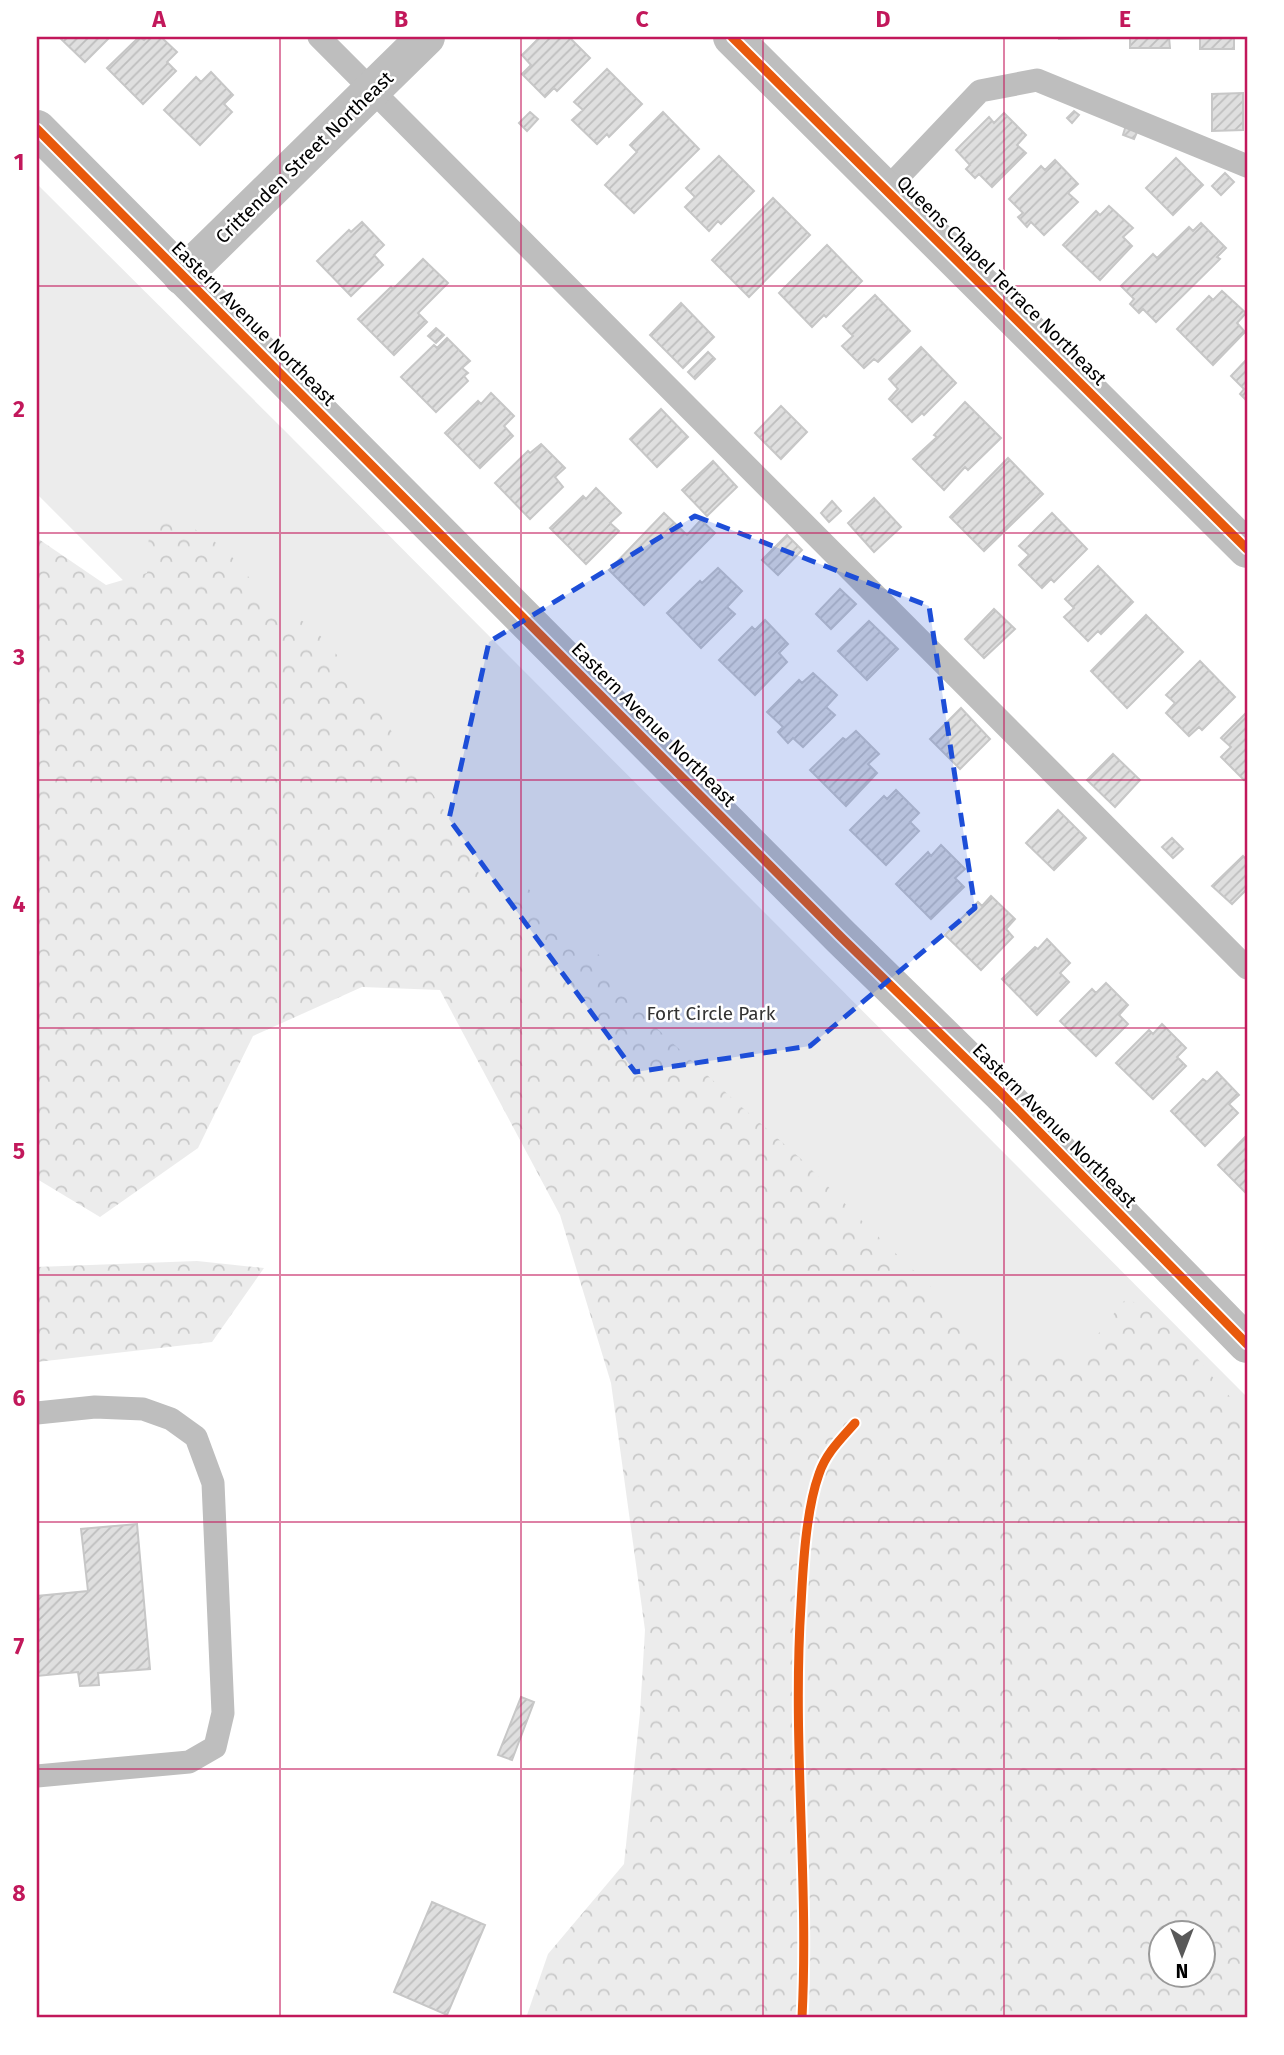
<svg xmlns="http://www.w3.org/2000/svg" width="1284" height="2055" viewBox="0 0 1284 2055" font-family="'Fira Sans',sans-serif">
  <defs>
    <pattern id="forest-crowns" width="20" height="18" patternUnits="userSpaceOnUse" patternTransform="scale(1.75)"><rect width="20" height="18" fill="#ececec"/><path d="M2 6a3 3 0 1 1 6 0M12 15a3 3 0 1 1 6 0" fill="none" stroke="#c9c9c9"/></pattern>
    <pattern id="building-hatch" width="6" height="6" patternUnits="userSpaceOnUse" patternTransform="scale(1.75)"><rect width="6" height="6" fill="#dfdfdf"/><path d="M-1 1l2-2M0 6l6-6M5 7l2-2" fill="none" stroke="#bebebe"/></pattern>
  </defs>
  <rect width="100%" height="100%" fill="#fff"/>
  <!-- green -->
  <path fill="#ececec" d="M 37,184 L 285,431 L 1247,1397 L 1247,1689 L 963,1422 L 37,494 Z"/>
  <!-- forest -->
  <path fill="url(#forest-crowns)" fill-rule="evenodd" d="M 164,519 C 199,524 234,553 252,582 C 256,589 259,599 265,605 C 275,617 299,613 316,631 C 368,686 404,755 448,816 C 457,829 467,842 473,857 C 481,875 481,896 500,906 L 519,885 L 530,890 L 566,943 L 576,947 L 587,947 L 598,954 L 622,980 L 649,1021 L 736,1102 L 801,1159 L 864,1223 L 979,1333 L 997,1358 C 1007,1353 1017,1347 1028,1348 C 1045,1351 1059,1365 1077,1356 C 1088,1351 1114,1312 1124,1301 L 1130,1300 L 1168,1323 L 1225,1392 L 1247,1412 L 1247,2016 L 1230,2018 L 526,2018 L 548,1954 L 624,1864 L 640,1713 L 645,1630 L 611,1383 L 560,1215 L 440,990 L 362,987 L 253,1036 L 198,1148 L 100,1217 L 37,1179 L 37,538 L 106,585 L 147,573 C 149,552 143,530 164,519 ZM 1162,1932 L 1204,1932 L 1204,1974 L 1162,1974 Z
    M 197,1261 L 264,1268 L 212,1342 L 37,1362 L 37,1267 Z"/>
  <!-- building -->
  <path fill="url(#building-hatch)" stroke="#c7c7c7" stroke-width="2" d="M 59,37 L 110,37 L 85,62 Z
    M 139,37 L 144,40 L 147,37 L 161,37 L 177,52 L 167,62 L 176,71 L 143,104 L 107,68 Z
    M 540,37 L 569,37 L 590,58 L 557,91 L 554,88 L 545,97 L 522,74 L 531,65 L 522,55 Z
    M 1059,37 L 1095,37 L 1095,38 L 1059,39 Z
    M 1130,37 L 1169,37 L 1170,48 L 1130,48 Z
    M 1200,37 L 1234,37 L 1234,49 L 1200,49 Z
    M 607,69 L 642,104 L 609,137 L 607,134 L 597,144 L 572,120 L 583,110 L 574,102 Z
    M 211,72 L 233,95 L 224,104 L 232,112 L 200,145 L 164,110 L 196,77 L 201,82 Z
    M 1243,93 L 1243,130 L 1212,131 L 1212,94 Z
    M 1074,111 L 1079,115 L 1072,123 L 1067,118 Z
    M 530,112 L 538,119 L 527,131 L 519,123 Z
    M 663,112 L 699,149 L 634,213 L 605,185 L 637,152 L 630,145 Z
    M 1004,113 L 1026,135 L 1017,145 L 1026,153 L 992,187 L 979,174 L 975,178 L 966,169 L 970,165 L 956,150 L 989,117 L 994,123 Z
    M 1126,125 L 1138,130 L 1134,139 L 1123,135 Z
    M 719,156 L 754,191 L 721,224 L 718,221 L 709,231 L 685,207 L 695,197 L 686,188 Z
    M 1176,158 L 1203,185 L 1173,215 L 1146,188 Z
    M 1055,160 L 1078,184 L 1068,193 L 1078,202 L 1044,235 L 1031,222 L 1027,227 L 1018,217 L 1023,213 L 1009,199 L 1041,166 L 1045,170 Z
    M 1225,173 L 1234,182 L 1221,195 L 1212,186 Z
    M 773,198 L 810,235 L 749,297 L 712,260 Z
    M 1109,206 L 1133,228 L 1123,237 L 1132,246 L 1100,280 L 1063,245 L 1096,211 L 1100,215 Z
    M 362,222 L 384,245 L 374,255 L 383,265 L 351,296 L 317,261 L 349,230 L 351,232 Z
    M 1201,223 L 1226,248 L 1217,257 L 1220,259 L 1156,322 L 1143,309 L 1139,313 L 1130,304 L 1134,299 L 1121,286 L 1153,254 L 1157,258 L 1189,227 L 1193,231 Z
    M 827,245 L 862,281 L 826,317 L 824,315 L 812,327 L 779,293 Z
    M 423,259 L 448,283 L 418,313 L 427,322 L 394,355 L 358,319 L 391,287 L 393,289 Z
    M 1222,291 L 1246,313 L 1237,323 L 1245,332 L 1213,365 L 1177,329 L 1209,296 L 1213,300 Z
    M 875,295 L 910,331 L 878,362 L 874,359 L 864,368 L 842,346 L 853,336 L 843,326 Z
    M 681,303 L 714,337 L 683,368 L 650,335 Z
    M 436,328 L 444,335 L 436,343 L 428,336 Z
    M 447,338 L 470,361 L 462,368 L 468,373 L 464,376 L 468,381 L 436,412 L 401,377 L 434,345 L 437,348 Z
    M 921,347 L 956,383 L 924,415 L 922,413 L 912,422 L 889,399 L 898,389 L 889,379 Z
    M 708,352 L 715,359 L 695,379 L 688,372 Z
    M 1247,359 L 1247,401 L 1240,394 L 1244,389 L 1231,376 Z
    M 491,393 L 514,416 L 504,426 L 513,436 L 480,468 L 445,433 L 478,401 L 481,404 Z
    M 965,402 L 1001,438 L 968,470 L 965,467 L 944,490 L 913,459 L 937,437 L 934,435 Z
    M 781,406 L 807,432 L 781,459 L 755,433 Z
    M 661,409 L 688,437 L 657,467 L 630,439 Z
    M 541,444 L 565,468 L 555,477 L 563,487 L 530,519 L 495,483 L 528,451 L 530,453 Z
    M 1008,458 L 1043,494 L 984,551 L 950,517 Z
    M 713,461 L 737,487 L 707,516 L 682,490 Z
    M 596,488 L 621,513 L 610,523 L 619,531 L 586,564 L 550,528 L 583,496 L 586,499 Z
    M 874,498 L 901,527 L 874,552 L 848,523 Z
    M 832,501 L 841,511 L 829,522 L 821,513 Z
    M 664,513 L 687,535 L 701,520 L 715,533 L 644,605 L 609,570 Z
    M 1052,513 L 1087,549 L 1054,582 L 1051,579 L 1042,588 L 1019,565 L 1029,555 L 1019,546 Z
    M 787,535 L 802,550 L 778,575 L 762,560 Z
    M 1098,566 L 1133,602 L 1101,634 L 1098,631 L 1088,641 L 1064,617 L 1074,608 L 1065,599 Z
    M 718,568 L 742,591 L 727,607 L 735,614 L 701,648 L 667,613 L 700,581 L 702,583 Z
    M 840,589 L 856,604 L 831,629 L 816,614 Z
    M 994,609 L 1015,629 L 984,658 L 965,639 Z
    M 1146,615 L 1183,652 L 1127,708 L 1091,671 Z
    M 765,620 L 788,644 L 779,653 L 787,662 L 755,695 L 719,660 L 752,627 L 755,630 Z
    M 869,621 L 898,649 L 867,680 L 838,651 Z
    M 1200,661 L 1235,697 L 1202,730 L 1199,727 L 1189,736 L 1166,713 L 1175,703 L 1166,695 Z
    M 813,673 L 837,695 L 826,707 L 835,715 L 803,747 L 793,738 L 788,743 L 778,732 L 783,727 L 767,712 L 799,680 L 802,683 Z
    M 961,708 L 990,739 L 960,769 L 930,739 Z
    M 1247,712 L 1247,777 L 1244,780 L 1221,757 L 1231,747 L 1221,738 Z
    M 856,731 L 879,754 L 868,764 L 877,773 L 846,806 L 810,770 L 843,738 L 846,740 Z
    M 1113,754 L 1140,780 L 1115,807 L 1087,780 Z
    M 896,790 L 919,813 L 910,822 L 919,831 L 886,865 L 850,830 L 884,796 L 887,799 Z
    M 1058,810 L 1086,838 L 1054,870 L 1026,843 Z
    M 1172,838 L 1183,849 L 1173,858 L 1162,847 Z
    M 941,845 L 965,869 L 955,878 L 964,887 L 931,919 L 896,884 L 928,852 L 931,856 Z
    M 1243,856 L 1247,860 L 1247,889 L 1232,904 L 1212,886 Z
    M 991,896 L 1015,919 L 1006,929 L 1013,937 L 981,970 L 945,935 L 978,902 L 982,906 Z
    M 1047,939 L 1070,963 L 1060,973 L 1069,982 L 1037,1015 L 1002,979 L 1035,947 L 1038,949 Z
    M 1106,983 L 1128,1005 L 1119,1015 L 1128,1024 L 1096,1056 L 1060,1021 L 1092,989 L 1096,993 Z
    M 1162,1024 L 1186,1048 L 1177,1057 L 1186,1066 L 1153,1099 L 1116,1063 L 1149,1030 L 1153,1034 Z
    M 1217,1072 L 1239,1095 L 1229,1104 L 1238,1113 L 1205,1146 L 1171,1111 L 1203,1079 L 1207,1082 Z
    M 1247,1135 L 1247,1194 L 1218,1165 Z
    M 137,1524 L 150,1669 L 98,1673 L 99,1685 L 80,1686 L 78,1672 L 37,1676 L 37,1596 L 88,1591 L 81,1529 Z
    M 521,1697 L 534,1702 L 512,1760 L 498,1755 Z
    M 432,1902 L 485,1925 L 447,2015 L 394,1992 Z"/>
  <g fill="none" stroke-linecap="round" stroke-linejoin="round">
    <!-- service -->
    <path stroke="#bebebe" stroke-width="23" d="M 319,37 L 1247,968
      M 886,190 L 980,91 L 1037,80 L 1247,166
      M 37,1413 L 95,1407 L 143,1409 L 171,1419 L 196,1437 L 213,1483 L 223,1713 L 215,1747 L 189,1762 L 37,1776"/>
    <!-- minor -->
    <path stroke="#bebebe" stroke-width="38" d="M 732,37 L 1247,549
      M 182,276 L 426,37"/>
    <!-- tertiary -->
    <path stroke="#bebebe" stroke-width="38" d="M 37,129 L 841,937 L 1002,1094 L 1247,1344"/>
    <defs>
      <path id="cycleway" d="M 732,37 L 1247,549
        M 37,129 L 841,937 L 1002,1094 L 1247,1344
        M 802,2018 C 809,1881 792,1743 801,1605 C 803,1566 806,1510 819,1474 C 826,1453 841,1439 855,1423"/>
    </defs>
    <!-- cycleway casing -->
    <use href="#cycleway" stroke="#fff" stroke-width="13"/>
    <!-- cycleway -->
    <use href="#cycleway" stroke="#e8590c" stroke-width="9"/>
  </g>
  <!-- marked area -->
  <path fill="#1d4ed8" fill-opacity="0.2" stroke="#1d4ed8" stroke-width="5" stroke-dasharray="14 9" stroke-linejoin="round" d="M 695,516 L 929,606 L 975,908 L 810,1046 L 635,1072 L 449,819 L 489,642 Z"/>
  <!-- grid -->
  <path fill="none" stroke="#c2185b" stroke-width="2" stroke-opacity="0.55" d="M 280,37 L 280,2018M 521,37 L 521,2018M 763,37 L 763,2018M 1004,37 L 1004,2018M 37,286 L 1247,286M 37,533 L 1247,533M 37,780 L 1247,780M 37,1028 L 1247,1028M 37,1275 L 1247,1275M 37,1522 L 1247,1522M 37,1769 L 1247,1769"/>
  <g text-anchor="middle" stroke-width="5" stroke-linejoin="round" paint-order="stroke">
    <!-- street labels -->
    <g font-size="19" fill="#000" stroke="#fff">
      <text transform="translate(304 157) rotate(-44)" y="7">Crittenden Street Northeast</text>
      <text transform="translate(1002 280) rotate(45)" y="7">Queens Chapel Terrace Northeast</text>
      <text transform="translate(254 323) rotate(45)" y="7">Eastern Avenue Northeast</text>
      <text transform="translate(654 724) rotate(45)" y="7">Eastern Avenue Northeast</text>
      <text transform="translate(1055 1125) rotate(45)" y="7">Eastern Avenue Northeast</text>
    </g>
    <!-- park labels -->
    <g font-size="19" fill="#333" stroke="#fff">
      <text x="711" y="1020">Fort Circle Park</text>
    </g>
  </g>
  <!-- border -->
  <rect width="1284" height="2055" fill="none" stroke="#ffffff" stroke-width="77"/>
  <!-- north arrow -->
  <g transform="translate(1182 1954) rotate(180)"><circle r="33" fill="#ffffff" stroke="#999999" stroke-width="2"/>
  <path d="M0-5L12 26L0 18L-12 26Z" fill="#595959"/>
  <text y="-10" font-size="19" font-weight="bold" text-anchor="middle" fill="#000000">N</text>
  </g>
  <rect x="38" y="38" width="1208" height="1978" fill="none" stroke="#c2185b" stroke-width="2.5"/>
  <g font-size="23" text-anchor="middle" font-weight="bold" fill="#c2185b">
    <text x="159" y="27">A</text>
    <text x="401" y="27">B</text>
    <text x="642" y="27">C</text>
    <text x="883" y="27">D</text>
    <text x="1125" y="27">E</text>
    <text x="19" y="170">1</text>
    <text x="19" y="417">2</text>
    <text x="19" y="665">3</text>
    <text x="19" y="912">4</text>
    <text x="19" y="1159">5</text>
    <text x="19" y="1406">6</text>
    <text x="19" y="1654">7</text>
    <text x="19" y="1901">8</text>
  </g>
</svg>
